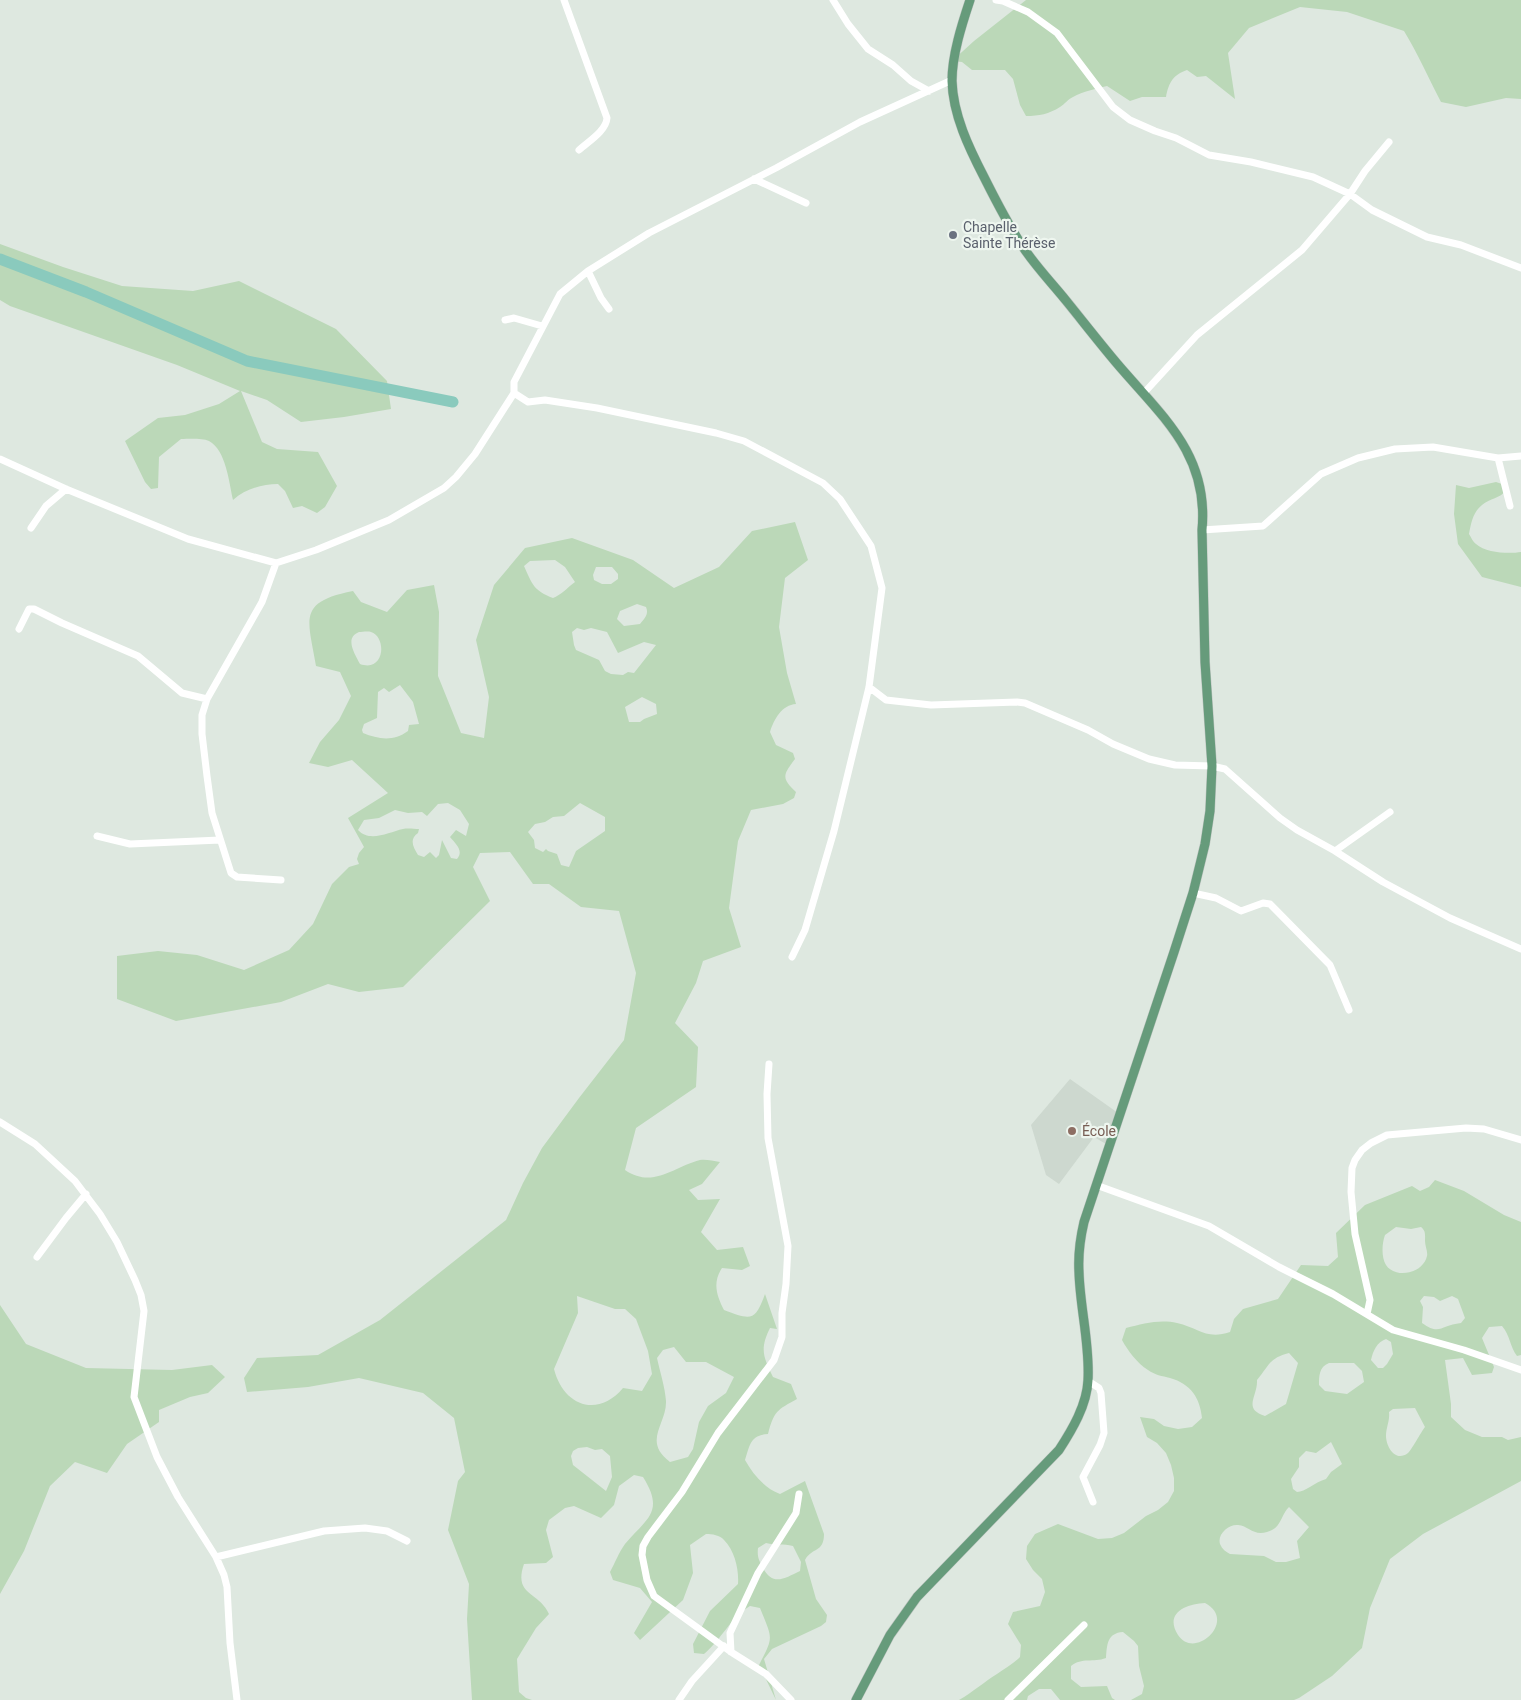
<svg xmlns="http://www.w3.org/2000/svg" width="1521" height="1700" viewBox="0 0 1521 1700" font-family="Roboto,sans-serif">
  <rect width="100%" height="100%" fill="#dee8e0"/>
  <!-- built -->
  <path fill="#cdd8cf" d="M 1070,1079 L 1118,1113 L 1106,1144 L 1094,1137 L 1059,1184 L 1046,1175 L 1031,1125 Z"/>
  <!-- green -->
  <path fill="#bbd8b8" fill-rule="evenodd" d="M 1026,0 L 1521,0 L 1521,99 L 1506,98 L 1466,107 L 1441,102 C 1429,79 1418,54 1404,31 L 1347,12 L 1300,7 L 1249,28 L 1228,53 L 1235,99 L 1206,76 L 1197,77 L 1187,70 C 1173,75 1169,82 1166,97 L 1142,97 L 1130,101 L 1107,86 C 1096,89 1083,91 1073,97 C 1068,99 1065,104 1060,107 C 1049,114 1039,116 1026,116 L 1020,105 L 1013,79 L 1005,70 L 972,70 L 962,62 L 952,61 L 974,41 Z
    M 0,244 L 63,267 L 122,286 L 193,291 L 239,281 L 336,329 L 387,381 L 391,409 L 344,417 L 301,422 L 267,400 L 241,391 L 262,442 L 277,449 L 318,452 L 337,486 L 325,507 L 317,513 L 302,506 L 293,508 L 285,491 L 278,484 C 262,484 245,489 233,500 C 229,482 226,450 209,441 C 202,438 189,439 181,439 L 159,457 L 158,488 L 151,489 L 145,482 L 125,441 L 158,418 L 185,415 L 219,404 L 240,391 L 177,365 L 10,306 L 0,300 Z
    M 1496,482 L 1502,484 L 1506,490 C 1500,499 1490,498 1482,505 C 1473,512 1471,523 1469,534 C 1471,537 1473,542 1476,544 C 1486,553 1509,554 1521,552 L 1521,587 L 1482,577 L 1458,544 L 1454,514 L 1456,485 L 1469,488 Z
    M 795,522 L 808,560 L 785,578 L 779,627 L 787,673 L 796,704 C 782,705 774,719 770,732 L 776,745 L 793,753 L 795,759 C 783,775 781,778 796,792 L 794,798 L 783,804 L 751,810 L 738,841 L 729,908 L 741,947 L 703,961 L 696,983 L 675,1023 L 698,1047 L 696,1087 L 636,1128 L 625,1170 C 653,1189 673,1167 700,1160 C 706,1159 713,1161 720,1162 L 702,1184 L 689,1190 L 698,1200 L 720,1199 L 701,1232 L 717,1250 L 743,1247 L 750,1266 L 742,1270 L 722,1268 C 712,1283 717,1296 724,1310 C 751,1320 755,1322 765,1294 L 777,1329 L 770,1328 C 759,1350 764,1358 773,1377 L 791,1384 L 797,1399 C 777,1410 774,1411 768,1434 C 750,1435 750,1445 745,1460 C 753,1474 764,1488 780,1494 L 805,1481 L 824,1534 C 824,1553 812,1547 805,1560 L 816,1599 L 827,1615 L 826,1622 L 821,1626 L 772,1649 L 764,1659 L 776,1700 L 763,1673 L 758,1667 C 774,1636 773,1640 760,1608 L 750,1606 C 731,1617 721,1640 704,1654 L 694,1653 L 693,1644 L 710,1611 L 738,1584 C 739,1570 735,1551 724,1540 C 720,1535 712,1534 706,1534 L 690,1545 L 693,1573 L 683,1600 L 640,1640 L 634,1633 L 652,1602 L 640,1588 L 613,1580 L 610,1572 C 615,1563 619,1552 625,1544 C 647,1518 665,1512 643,1477 L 634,1475 L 619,1486 L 614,1505 L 601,1518 L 574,1506 L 565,1508 L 549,1520 L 546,1530 L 553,1557 L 546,1563 L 524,1564 C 513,1596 539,1591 549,1614 L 536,1628 L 517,1659 L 519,1692 L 526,1698 L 532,1700 L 472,1700 L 467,1619 L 469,1584 L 448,1530 L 458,1481 L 465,1472 L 454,1418 L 423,1393 L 359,1378 L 308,1387 L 247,1392 L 244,1378 L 257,1358 L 318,1355 L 380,1320 L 506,1220 L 523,1183 L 542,1148 L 579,1098 L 624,1040 L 636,973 L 619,911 L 581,907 L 549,884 L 533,884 L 510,852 L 480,853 L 473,867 L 490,901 L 403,987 L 359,992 L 328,984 L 281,1002 L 176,1021 L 117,999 L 117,956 L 158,951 L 197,955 L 244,970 L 289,950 L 313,924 L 332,884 L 349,867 L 359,864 L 357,859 L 359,853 L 364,847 L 348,818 L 388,793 L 352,760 L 328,767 L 309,763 L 320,742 L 339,720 L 351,696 L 340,672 L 316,666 C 308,619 297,602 353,591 L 361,602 L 387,612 L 407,590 L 434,585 L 439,612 L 438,676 L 461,733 L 484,738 L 489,697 L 476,640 L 494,585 L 525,548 L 572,538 L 633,560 L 674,588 L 719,567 L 752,531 ZM 555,560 L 565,567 L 575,582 C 567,588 561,595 553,598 C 534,591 532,584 524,566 L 530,561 ZM 596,567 L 612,567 L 618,574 L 618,579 L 611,584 L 602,584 L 594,580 L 593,575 ZM 637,604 L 646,607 C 649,614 645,618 640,624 L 624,626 L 617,619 L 620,611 ZM 577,628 L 584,630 L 591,628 L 607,632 L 618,653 L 644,642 L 656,645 L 634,673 L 628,672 L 623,675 L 611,674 L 605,671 L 599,660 L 576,650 L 574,645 L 572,632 ZM 359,632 C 362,632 368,631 371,632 C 387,637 385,673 360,664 C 355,654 344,638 359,632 ZM 400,685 L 413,702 L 419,724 L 409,725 L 408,731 C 393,742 378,739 363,733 L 362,730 L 364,724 L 377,718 L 378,692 L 384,688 L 389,692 ZM 642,697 L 656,704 L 657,714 L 644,719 L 640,722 L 629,722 L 625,707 ZM 448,803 L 460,810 L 469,824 L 466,836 L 456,830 L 450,837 C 456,844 464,851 457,859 L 451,858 L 442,840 L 439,855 L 436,858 L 430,852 L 424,857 L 418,855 C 413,847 409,839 418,833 L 419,829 C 414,829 408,828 403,829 C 389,832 370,843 358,830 L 364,820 L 379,818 L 395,810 L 408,813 L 422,812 L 427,816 L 438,804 ZM 580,803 L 605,817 L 605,831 L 576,851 L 569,867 L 561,865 L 557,854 L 548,851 L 546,849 L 543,852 L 535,848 L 534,840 L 528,832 L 535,824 L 545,822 L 553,817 L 564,816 ZM 577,1296 L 615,1309 L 625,1309 L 636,1319 L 648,1351 L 652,1374 L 642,1391 L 623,1388 C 597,1419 563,1405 554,1369 L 578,1313 ZM 674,1347 L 686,1362 L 706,1362 L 734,1377 L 726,1393 L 708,1406 L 699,1422 L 693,1449 L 688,1457 L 670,1462 C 642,1441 667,1424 666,1401 C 665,1387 660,1372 657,1358 L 663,1350 ZM 587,1447 L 595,1450 L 602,1449 L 610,1456 L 612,1477 L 606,1491 L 573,1465 L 571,1456 L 573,1451 L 578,1448 ZM 766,1543 C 776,1546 783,1543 793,1546 L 801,1562 L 800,1571 C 785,1578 773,1587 763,1568 C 759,1560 757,1557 758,1548 Z
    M 1435,1180 L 1464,1191 L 1504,1215 L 1521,1222 L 1521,1355 L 1517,1356 C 1510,1347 1510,1335 1502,1326 L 1489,1327 L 1482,1338 L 1494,1367 L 1492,1373 L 1472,1375 L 1463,1358 L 1445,1360 L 1451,1404 L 1451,1417 L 1465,1430 L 1482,1437 L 1502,1437 L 1508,1440 L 1521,1437 L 1521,1481 L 1423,1534 L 1390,1559 L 1370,1608 L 1362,1648 L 1332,1676 L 1299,1698 L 1294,1700 L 1131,1700 L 1142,1694 L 1144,1686 L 1139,1666 L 1138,1646 L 1134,1641 L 1123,1632 C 1107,1633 1107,1645 1106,1658 C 1093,1663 1082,1657 1071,1666 L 1071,1679 L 1081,1687 L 1107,1686 L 1112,1698 L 1115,1700 L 1060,1700 L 1051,1689 L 1039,1689 L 1028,1696 L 1027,1700 L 959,1700 C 973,1692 984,1682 997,1674 C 1005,1668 1013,1664 1020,1657 L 1021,1645 L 1008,1624 L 1013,1612 L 1040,1606 L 1045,1592 L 1042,1579 L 1033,1570 L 1026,1559 L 1027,1546 L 1035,1534 L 1058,1524 L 1098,1539 L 1112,1538 L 1124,1533 L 1146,1516 L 1158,1510 L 1168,1502 L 1174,1491 L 1174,1478 L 1171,1465 L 1166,1453 L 1157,1443 L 1147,1437 L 1140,1417 L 1154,1419 L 1164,1426 L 1178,1429 L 1192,1427 L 1202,1418 C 1200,1398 1191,1384 1170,1378 C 1162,1376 1155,1375 1148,1370 C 1137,1363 1128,1351 1122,1340 L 1126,1328 C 1143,1324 1159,1319 1177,1323 C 1199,1328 1206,1340 1230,1332 L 1234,1319 L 1243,1309 L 1278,1299 L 1301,1265 L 1328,1266 L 1338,1257 L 1336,1233 L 1365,1205 L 1412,1186 L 1420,1191 L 1429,1187 ZM 1396,1227 L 1411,1229 L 1421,1227 C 1426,1231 1425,1235 1425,1241 C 1425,1246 1428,1252 1427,1256 C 1423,1274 1395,1279 1386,1265 C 1381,1257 1382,1243 1385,1235 ZM 1424,1296 L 1434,1297 L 1440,1301 L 1452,1296 L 1458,1299 L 1465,1318 L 1461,1323 C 1441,1325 1440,1336 1422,1323 L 1423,1307 L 1420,1301 ZM 1386,1339 L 1391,1342 L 1393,1354 L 1387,1364 L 1383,1368 L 1378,1368 L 1371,1360 C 1373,1351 1377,1342 1386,1339 ZM 1289,1353 L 1298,1363 L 1286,1404 L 1265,1416 C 1242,1409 1258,1396 1257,1380 C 1269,1366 1269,1358 1289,1353 ZM 1329,1363 L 1354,1363 L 1362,1371 L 1364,1382 L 1347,1394 L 1325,1391 L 1319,1385 C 1319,1376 1319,1367 1329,1363 ZM 1415,1408 L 1425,1427 C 1421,1432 1411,1451 1408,1453 C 1395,1463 1386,1446 1386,1436 C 1386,1427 1390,1421 1389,1412 L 1393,1409 ZM 1331,1442 L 1342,1464 L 1331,1472 L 1326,1479 C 1315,1482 1305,1492 1297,1492 L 1293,1489 L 1291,1479 L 1299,1467 L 1299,1458 L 1306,1451 L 1316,1453 ZM 1289,1507 L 1309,1527 L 1297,1541 L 1300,1558 L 1286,1562 L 1276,1562 L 1264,1556 L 1230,1554 C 1226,1552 1222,1549 1220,1544 C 1217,1534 1229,1524 1238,1525 C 1249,1526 1253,1536 1267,1532 C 1282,1528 1280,1516 1289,1507 ZM 1205,1603 C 1238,1620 1195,1661 1178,1635 C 1164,1613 1186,1604 1205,1603 Z
    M 0,1305 L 26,1344 L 86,1368 L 172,1370 L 212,1365 L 225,1377 L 208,1393 L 190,1397 L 159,1410 L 159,1422 L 127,1444 L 107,1473 L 75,1462 L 50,1486 L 24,1551 L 0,1594 Z"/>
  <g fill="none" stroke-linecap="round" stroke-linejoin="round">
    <!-- river -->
    <path stroke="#8acabd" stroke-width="11" d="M 0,259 L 86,292 L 247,361 L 453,402"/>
    <defs>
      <path id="major" d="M 856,1700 L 890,1635 L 917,1597 L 1059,1450 C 1072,1430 1087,1405 1088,1380 C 1090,1344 1080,1308 1079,1272 C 1078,1255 1080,1239 1084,1222 L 1174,952 L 1193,893 L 1205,844 L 1210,811 L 1212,766 L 1205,662 L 1202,530 C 1209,456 1164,418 1120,367 C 1102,346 1085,324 1068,303 C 1053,284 1036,267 1023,247 C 1008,225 996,201 984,177 C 969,148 953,115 952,81 C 952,55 962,24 970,0"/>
    </defs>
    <!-- major casing -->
    <use href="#major" stroke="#bcc3bf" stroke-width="10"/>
    <!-- minor -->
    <path stroke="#fff" stroke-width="7" d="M 564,0 L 607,118 C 606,131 589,141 579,150
      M 833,0 L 848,24 L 868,49 L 893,65 L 911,81 L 929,91
      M 996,0 L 1003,1 L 1028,12 L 1057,33 L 1113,107 L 1130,120 L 1155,131 L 1176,138 L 1209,155 L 1251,162 L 1313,177 L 1350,194 L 1372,210 L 1427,237 L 1461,245 L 1521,268
      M 754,179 L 806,203
      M 588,271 L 601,298 L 609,309
      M 505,320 L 514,318 L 542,326
      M 514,393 L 528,402 L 545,400 L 597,408 L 716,433 L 744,441 L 823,483 L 840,499 L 871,546 L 882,588 L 869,687 L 834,831 L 805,930 L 792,957
      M 1143,394 L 1197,335 L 1302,250 L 1350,194 L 1365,171 L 1389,142
      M 1498,458 L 1510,506
      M 0,459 L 66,489 L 188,539 L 276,563 L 316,550 L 389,520 L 444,488 L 456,477 L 475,454 L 514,393 L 514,382 L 560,294 L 588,271 L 649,233 L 776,168 L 860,122 L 952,80
      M 31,528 L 46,506 L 66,489
      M 1202,530 L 1263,526 L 1321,474 L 1358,458 L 1395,449 L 1433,447 L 1498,458 L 1521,456
      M 276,563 L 262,602 L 207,699 L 202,715 L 202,734 L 207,776 L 212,813 L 231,873 L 237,877 L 281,880
      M 19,629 L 29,609 L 34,609 L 62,623 L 138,656 L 182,693 L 207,699
      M 869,687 L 886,700 L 931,705 L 1017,702 L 1025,703 L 1088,730 L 1113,744 L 1149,759 L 1175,765 L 1212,766 L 1225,769 L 1280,818 L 1297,830 L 1335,851 L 1383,882 L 1450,918 L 1521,949
      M 97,836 L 130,844 L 220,840
      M 1335,851 L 1390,812
      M 1193,893 L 1216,898 L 1241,911 L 1263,903 L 1270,904 L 1330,965 L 1349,1010
      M 769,1064 L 767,1094 L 768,1138 L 788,1246 L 786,1284 L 782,1313 L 782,1337 L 774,1360 L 718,1433 L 682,1492 L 648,1537 L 643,1546 L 642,1555 L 647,1580 L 654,1596 L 731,1652 L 766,1674 L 791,1700
      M 0,1122 L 35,1144 L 75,1181 L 100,1214 L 117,1242 L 135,1280 L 141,1295 L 144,1311 L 134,1397 L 157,1457 L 178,1497 L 216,1557 L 224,1575 L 227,1587 L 230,1643 L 237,1700
      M 1096,1185 L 1209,1226 L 1279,1267 L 1333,1294 L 1393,1330 L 1464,1350 L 1521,1370
      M 37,1257 L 66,1218 L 86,1194
      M 1367,1314 L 1370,1300 L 1355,1234 L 1351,1192 L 1352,1168 L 1355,1160 L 1362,1150 L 1371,1143 L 1387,1135 L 1466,1128 L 1484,1129 L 1521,1140
      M 1088,1381 L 1099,1388 L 1101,1393 L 1104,1433 L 1100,1445 L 1083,1477 L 1093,1502
      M 216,1557 L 324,1531 L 365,1528 L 387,1531 L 407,1541
      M 731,1652 L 730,1633 L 758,1573 L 796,1513 L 799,1494
      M 679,1700 L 692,1681 L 724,1646
      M 1008,1700 L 1084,1625"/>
    <!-- major -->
    <use href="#major" stroke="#669b7b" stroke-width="9"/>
  </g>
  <!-- markers -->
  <circle fill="#6b7280" stroke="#eef6ef" stroke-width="2" cx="953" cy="235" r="5"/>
  <circle fill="#8d6e63" stroke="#eef6ef" stroke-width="2" cx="1072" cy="1131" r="5"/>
  <g text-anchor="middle" stroke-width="4.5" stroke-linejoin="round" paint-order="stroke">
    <!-- worship labels -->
    <g font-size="14" fill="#5b616d" stroke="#eef6ef" text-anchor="start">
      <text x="963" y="232">Chapelle<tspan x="963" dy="16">Sainte Thérèse</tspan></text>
    </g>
    <!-- education labels -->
    <g font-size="14" fill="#785e54" stroke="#eef6ef" text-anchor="start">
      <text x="1082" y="1136">École</text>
    </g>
  </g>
</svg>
